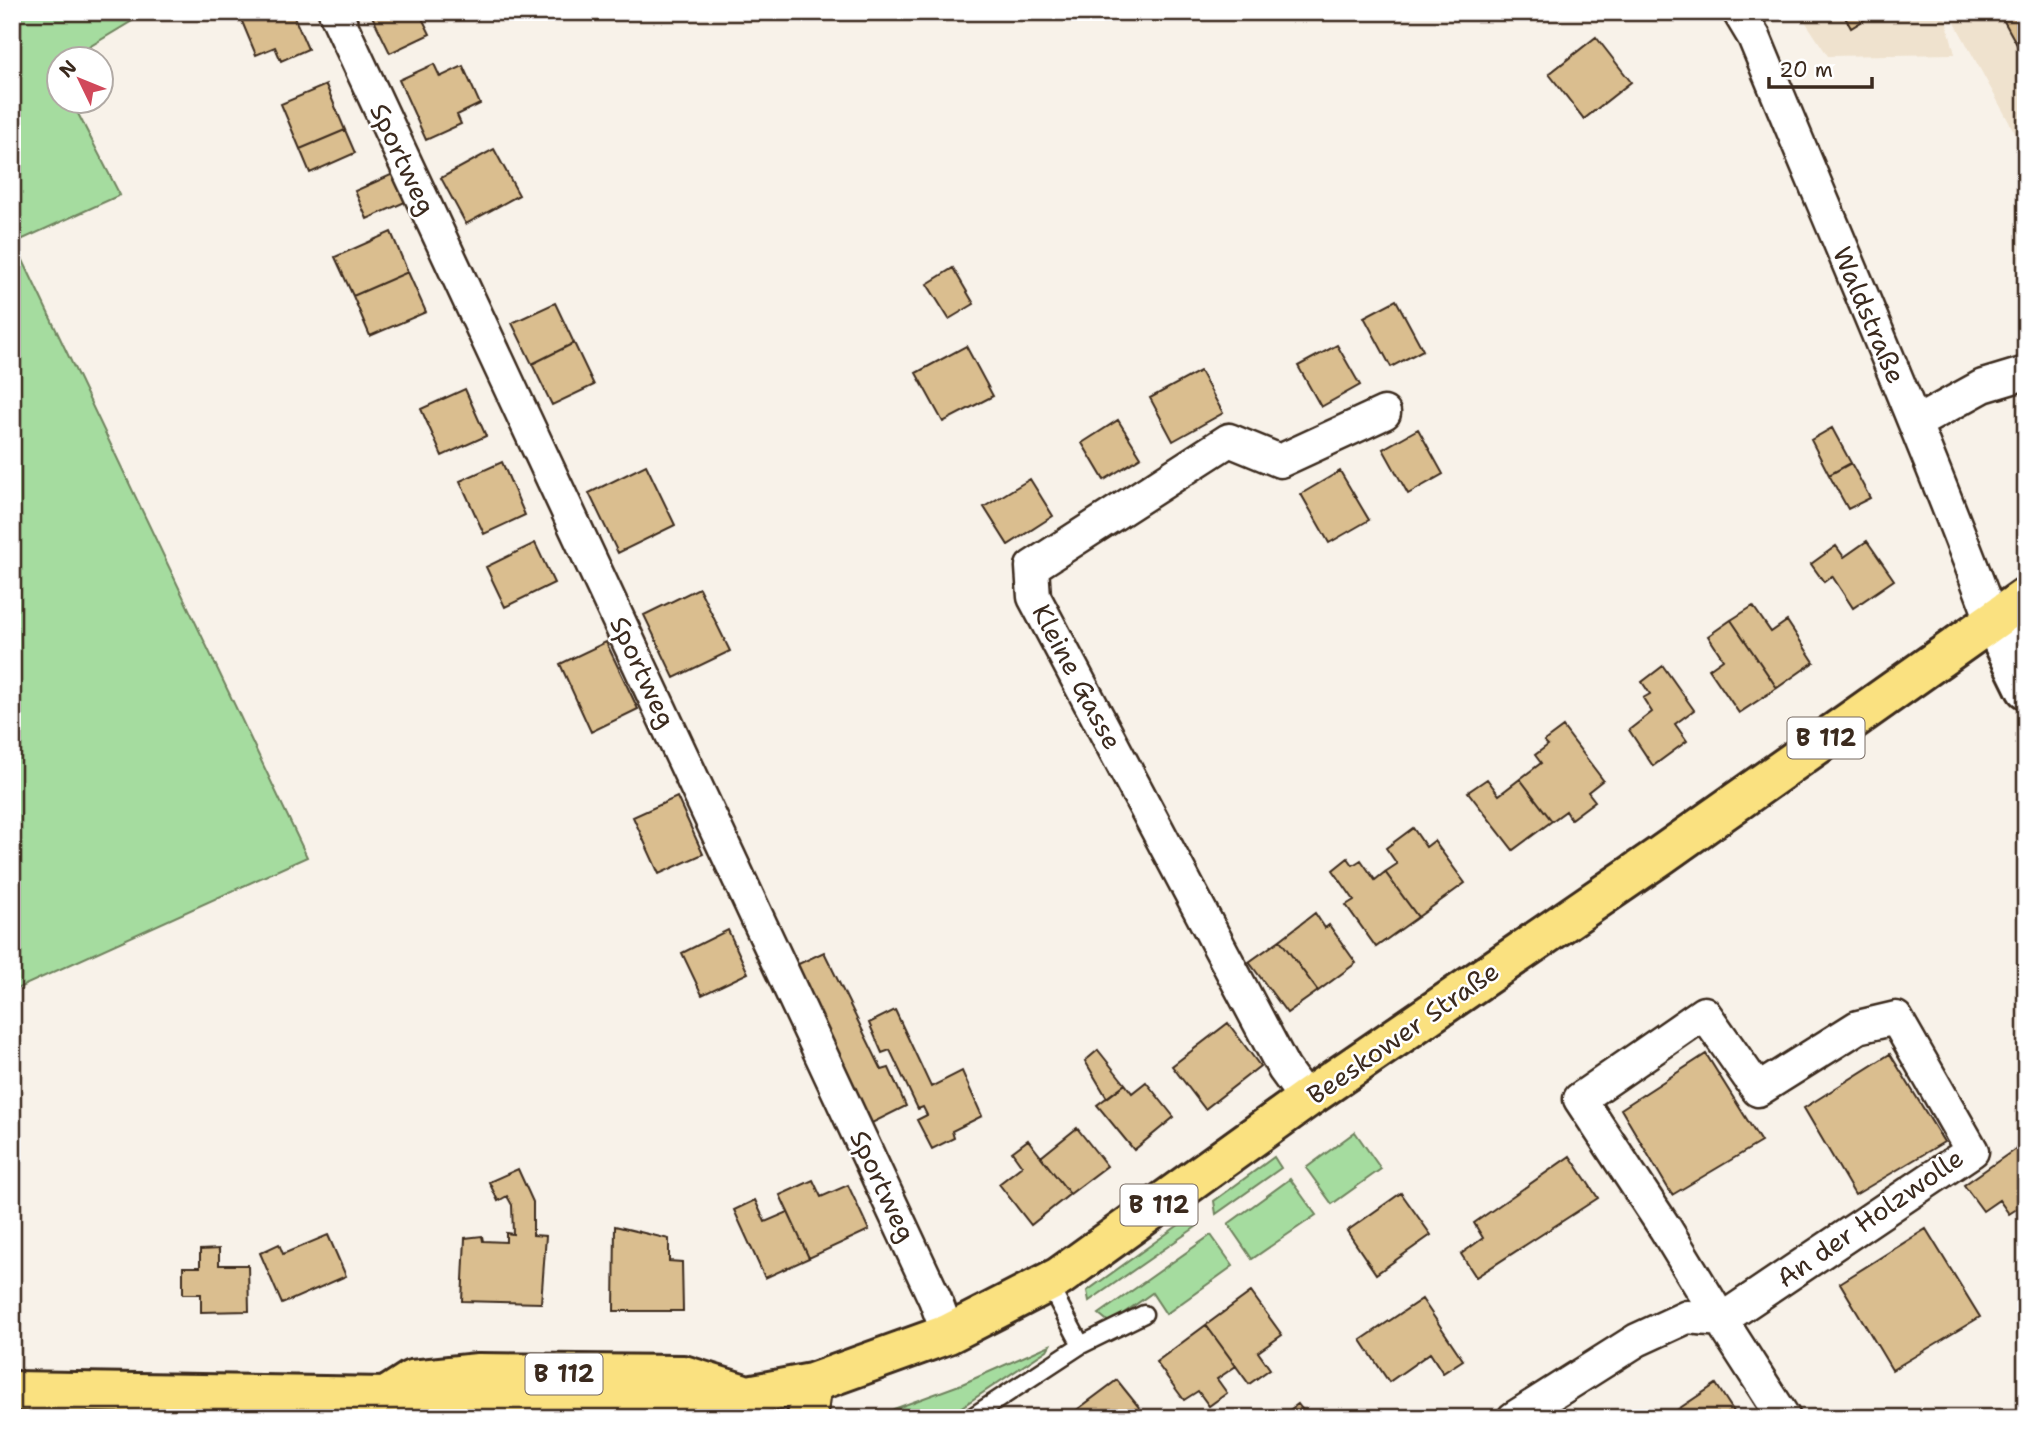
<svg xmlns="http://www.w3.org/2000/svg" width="2038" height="1430" viewBox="0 0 2038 1430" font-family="'Shantell Sans',sans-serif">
  <rect width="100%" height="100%" fill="#f8f2e9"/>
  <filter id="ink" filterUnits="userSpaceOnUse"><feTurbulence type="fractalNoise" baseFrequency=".0143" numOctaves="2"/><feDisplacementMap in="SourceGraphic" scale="14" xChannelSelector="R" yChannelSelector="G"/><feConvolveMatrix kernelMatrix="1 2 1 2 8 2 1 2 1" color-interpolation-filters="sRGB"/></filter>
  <g filter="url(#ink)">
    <!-- built -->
    <path fill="#efe2ce" d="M 1799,12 L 1944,12 L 1955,54 L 1828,56 Z
      M 1949,12 L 2026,12 L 2026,153 Z"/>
    <!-- green -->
    <path fill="#a5dc9f" stroke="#70835e" stroke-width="2" d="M 12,12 L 147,12 L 69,59 L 60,60 L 59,65 L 55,68 L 59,77 L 60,102 L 72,102 L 120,195 L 12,244 Z
      M 20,254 L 307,857 L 12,991 L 12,257 Z
      M 1355,1132 L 1381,1169 L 1332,1204 L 1306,1168 Z
      M 1274,1157 L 1281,1168 L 1216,1214 L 1214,1201 Z
      M 1290,1179 L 1316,1215 L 1252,1259 L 1228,1224 Z
      M 1187,1219 L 1196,1227 L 1089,1301 L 1087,1291 Z
      M 1211,1235 L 1233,1266 L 1166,1314 L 1152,1293 L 1110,1323 L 1099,1314 Z
      M 1050,1345 L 1047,1350 L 945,1418 L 879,1418 L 894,1409 L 962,1384 Z"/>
    <!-- building -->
    <path fill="#dabe8f" stroke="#3b2a1e" stroke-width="2" d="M 238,12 L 292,12 L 308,49 L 281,61 L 275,47 L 256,55 Z
      M 370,12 L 419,12 L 430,34 L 390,53 Z
      M 1842,12 L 1877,12 L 1851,28 Z
      M 1999,12 L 2026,12 L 2026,61 Z
      M 1596,37 L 1631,82 L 1584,119 L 1549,74 Z
      M 434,64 L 440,77 L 463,66 L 480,104 L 457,115 L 461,124 L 426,140 L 399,80 Z
      M 326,85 L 345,130 L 300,149 L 281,104 Z
      M 345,130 L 355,153 L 310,173 L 300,149 Z
      M 494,149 L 519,195 L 466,224 L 441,178 Z
      M 393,174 L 405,202 L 367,219 L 355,191 Z
      M 391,232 L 408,272 L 353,296 L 335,257 Z
      M 953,268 L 974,304 L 949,319 L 927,284 Z
      M 408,272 L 426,312 L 370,336 L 353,296 Z
      M 1396,300 L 1423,350 L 1391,367 L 1364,317 Z
      M 555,303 L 574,343 L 532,364 L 512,323 Z
      M 574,343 L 594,385 L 552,405 L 532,364 Z
      M 1337,345 L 1360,385 L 1321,407 L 1298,366 Z
      M 966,346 L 993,396 L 943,422 L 916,373 Z
      M 1200,371 L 1223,413 L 1173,441 L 1150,398 Z
      M 465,389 L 486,436 L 442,456 L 421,409 Z
      M 1118,420 L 1141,457 L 1104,480 L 1082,443 Z
      M 1832,428 L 1851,463 L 1829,475 L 1811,440 Z
      M 1418,429 L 1443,474 L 1408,494 L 1383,449 Z
      M 502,462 L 525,515 L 484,534 L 460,481 Z
      M 1851,463 L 1870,498 L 1848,509 L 1829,475 Z
      M 646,465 L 675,525 L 618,553 L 589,493 Z
      M 1340,471 L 1369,520 L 1329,543 L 1301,494 Z
      M 1030,479 L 1053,516 L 1008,545 L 984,507 Z
      M 1867,541 L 1894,580 L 1853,608 L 1832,576 L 1824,582 L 1811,564 L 1836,546 L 1844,557 Z
      M 535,543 L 554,583 L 505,607 L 486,567 Z
      M 699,588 L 730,651 L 674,678 L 644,615 Z
      M 1753,606 L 1771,632 L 1787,621 L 1814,662 L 1777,688 L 1731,620 Z
      M 1731,620 L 1777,688 L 1739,713 L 1709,669 L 1723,659 L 1708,636 Z
      M 606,642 L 638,709 L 591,732 L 560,664 Z
      M 1663,666 L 1694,710 L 1675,724 L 1687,741 L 1653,766 L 1629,730 L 1652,712 L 1643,698 L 1650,694 L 1642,682 Z
      M 1563,727 L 1603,780 L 1588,792 L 1595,801 L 1571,819 L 1566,811 L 1552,821 L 1520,779 L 1541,763 L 1535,755 L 1548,745 L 1544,741 Z
      M 1487,779 L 1499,795 L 1520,779 L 1552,821 L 1513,850 L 1468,792 Z
      M 677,797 L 703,854 L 659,874 L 633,817 Z
      M 1413,828 L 1426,847 L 1434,841 L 1465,883 L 1418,917 L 1385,872 L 1397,864 L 1386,848 Z
      M 1348,858 L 1353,865 L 1361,860 L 1375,880 L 1385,872 L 1418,917 L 1376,947 L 1346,905 L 1354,900 L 1333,870 Z
      M 1315,913 L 1325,928 L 1329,925 L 1356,963 L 1318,991 L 1280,940 Z
      M 728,930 L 748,973 L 702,995 L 682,953 Z
      M 1280,940 L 1318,991 L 1287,1013 L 1249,962 Z
      M 824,952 L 882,1070 L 889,1068 L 906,1106 L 866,1126 L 792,967 Z
      M 895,1010 L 931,1087 L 962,1071 L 982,1116 L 952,1131 L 954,1138 L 932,1149 L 917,1120 L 927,1115 L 923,1107 L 918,1109 L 890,1050 L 882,1053 L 869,1023 Z
      M 1228,1023 L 1260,1066 L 1205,1109 L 1172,1066 Z
      M 1098,1050 L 1125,1084 L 1107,1098 L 1085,1061 Z
      M 1706,1054 L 1761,1142 L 1672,1195 L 1621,1109 Z
      M 1890,1054 L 1944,1142 L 1855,1195 L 1804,1108 Z
      M 1146,1082 L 1174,1117 L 1134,1150 L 1097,1105 L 1125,1084 L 1132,1093 Z
      M 1077,1128 L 1107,1166 L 1070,1194 L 1041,1157 Z
      M 1028,1140 L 1070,1194 L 1031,1225 L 999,1184 L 1022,1166 L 1012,1152 Z
      M 2021,1145 L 2026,1151 L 2026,1203 L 2009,1214 L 1999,1200 L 1983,1211 L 1964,1185 Z
      M 1570,1156 L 1598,1198 L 1476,1277 L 1461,1254 L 1483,1238 L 1474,1223 Z
      M 518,1169 L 533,1202 L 533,1235 L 546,1236 L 541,1303 L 462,1301 L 465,1238 L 482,1236 L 483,1241 L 506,1242 L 506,1233 L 513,1234 L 512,1205 L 507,1196 L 498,1201 L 489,1182 Z
      M 813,1180 L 821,1197 L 848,1185 L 869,1230 L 809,1258 L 780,1195 Z
      M 1401,1193 L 1431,1235 L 1376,1274 L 1347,1231 Z
      M 755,1200 L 765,1222 L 788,1212 L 809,1258 L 765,1278 L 734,1210 Z
      M 615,1226 L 669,1239 L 669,1261 L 682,1262 L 683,1311 L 614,1311 Z
      M 1926,1229 L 1980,1317 L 1892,1370 L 1840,1283 Z
      M 328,1235 L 346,1276 L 282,1304 L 260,1253 L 279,1244 L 283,1254 Z
      M 219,1249 L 219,1265 L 248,1265 L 249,1311 L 201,1312 L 201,1294 L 183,1294 L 183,1267 L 200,1267 L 200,1250 Z
      M 1251,1292 L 1282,1335 L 1258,1352 L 1270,1369 L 1249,1384 L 1206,1325 Z
      M 1422,1299 L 1463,1360 L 1443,1373 L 1430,1353 L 1389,1382 L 1361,1340 Z
      M 1206,1325 L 1236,1366 L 1217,1379 L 1227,1393 L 1209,1406 L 1198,1391 L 1184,1400 L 1156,1362 Z
      M 1117,1380 L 1146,1416 L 1143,1418 L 1066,1418 Z
      M 1716,1384 L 1738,1418 L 1674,1418 L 1671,1414 Z
      M 1298,1404 L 1309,1418 L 1279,1418 Z"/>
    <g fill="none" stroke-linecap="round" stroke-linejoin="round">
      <defs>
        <path id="lane" d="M 1048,1283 L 1081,1345
          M 970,1418 L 1081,1345 L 1144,1314"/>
        <path id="street" d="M 335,12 L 935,1299 L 948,1334
          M 1739,12 L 1754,37 C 1834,231 1918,423 1992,620
          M 1916,423 L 1983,386 L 2026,373
          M 1704,1013 L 1758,1090 L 1858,1027 L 1896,1018 L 1972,1151 L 1721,1320 L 1665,1228 L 1580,1099 Z
          M 1306,1099 L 1284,1069 L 1034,597 L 1032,567 L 1229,440 L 1280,461 L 1384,413
          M 1514,1418 L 1637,1340 L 1687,1317 L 1721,1320 L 1784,1418"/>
        <path id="secondary" d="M 1992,620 L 2026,689"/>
        <path id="primary" d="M 12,1391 L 387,1397 L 446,1406 L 689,1406 L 812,1383 L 948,1334 L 1059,1277 L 1306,1099 L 1660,856 L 2026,597
          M 389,1395 L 412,1380 L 478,1373 L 683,1375 L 741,1393
          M 807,1418 L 812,1383"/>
      </defs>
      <!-- lane casing -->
      <use href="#lane" stroke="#3b2a1e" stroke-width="21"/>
      <!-- street casing -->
      <use href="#street" stroke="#3b2a1e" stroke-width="37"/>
      <!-- secondary casing -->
      <use href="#secondary" stroke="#3b2a1e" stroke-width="44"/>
      <!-- primary casing -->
      <use href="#primary" stroke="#3b2a1e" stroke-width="44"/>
      <!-- lane -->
      <use href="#lane" stroke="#fff" stroke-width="16"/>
      <!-- street -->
      <use href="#street" stroke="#fff" stroke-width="32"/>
      <!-- secondary -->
      <use href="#secondary" stroke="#fff" stroke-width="38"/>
      <!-- primary -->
      <use href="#primary" stroke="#fae180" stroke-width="38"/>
    </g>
  </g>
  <g text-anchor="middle" stroke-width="5" stroke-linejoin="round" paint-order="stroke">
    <!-- shield labels -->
    <g fill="#fff" stroke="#766a62" stroke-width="2">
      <rect x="1787.5" y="717.5" width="77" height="41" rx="5"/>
      <rect x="1120.5" y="1184.5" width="77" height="41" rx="5"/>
      <rect x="525.5" y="1353.5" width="77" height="41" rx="5"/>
    </g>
    <g font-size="24" font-weight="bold" fill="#3b2a1e">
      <text x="1826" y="746">B 112</text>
      <text x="1159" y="1213">B 112</text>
      <text x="564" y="1382">B 112</text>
    </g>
    <!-- street labels -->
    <g font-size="26" fill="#3b2a1e" stroke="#fff">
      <text transform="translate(403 159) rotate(65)" y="9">Sportweg</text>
      <text transform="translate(1869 315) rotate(67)" y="9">Waldstraße</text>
      <text transform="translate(643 672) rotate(65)" y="9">Sportweg</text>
      <text transform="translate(1077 677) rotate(62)" y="9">Kleine Gasse</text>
      <text transform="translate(1403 1033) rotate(-35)" y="9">Beeskower Straße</text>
      <text transform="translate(883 1186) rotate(65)" y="9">Sportweg</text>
      <text transform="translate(1870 1218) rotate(-35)" y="9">An der Holzwolle</text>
    </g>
  </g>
  <!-- margin -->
  <rect width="2038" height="1430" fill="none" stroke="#fff" stroke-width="42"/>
  <rect x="21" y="21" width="1996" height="1388" fill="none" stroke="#3b2a1e" stroke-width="2.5" filter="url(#ink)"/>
  <!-- north arrow -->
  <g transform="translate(80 80) rotate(313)"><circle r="33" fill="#ffffff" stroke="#b1aaa5" stroke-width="2"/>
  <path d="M0-5L12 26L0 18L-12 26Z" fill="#d1495b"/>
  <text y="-10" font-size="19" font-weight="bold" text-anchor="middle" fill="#3b2a1e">N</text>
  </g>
  <!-- scale -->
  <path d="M1769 77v10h103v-10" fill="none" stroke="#3b2a1e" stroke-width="3.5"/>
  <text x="1779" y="77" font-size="21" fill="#3b2a1e" stroke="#ffffff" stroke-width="5" paint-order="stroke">20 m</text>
</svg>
